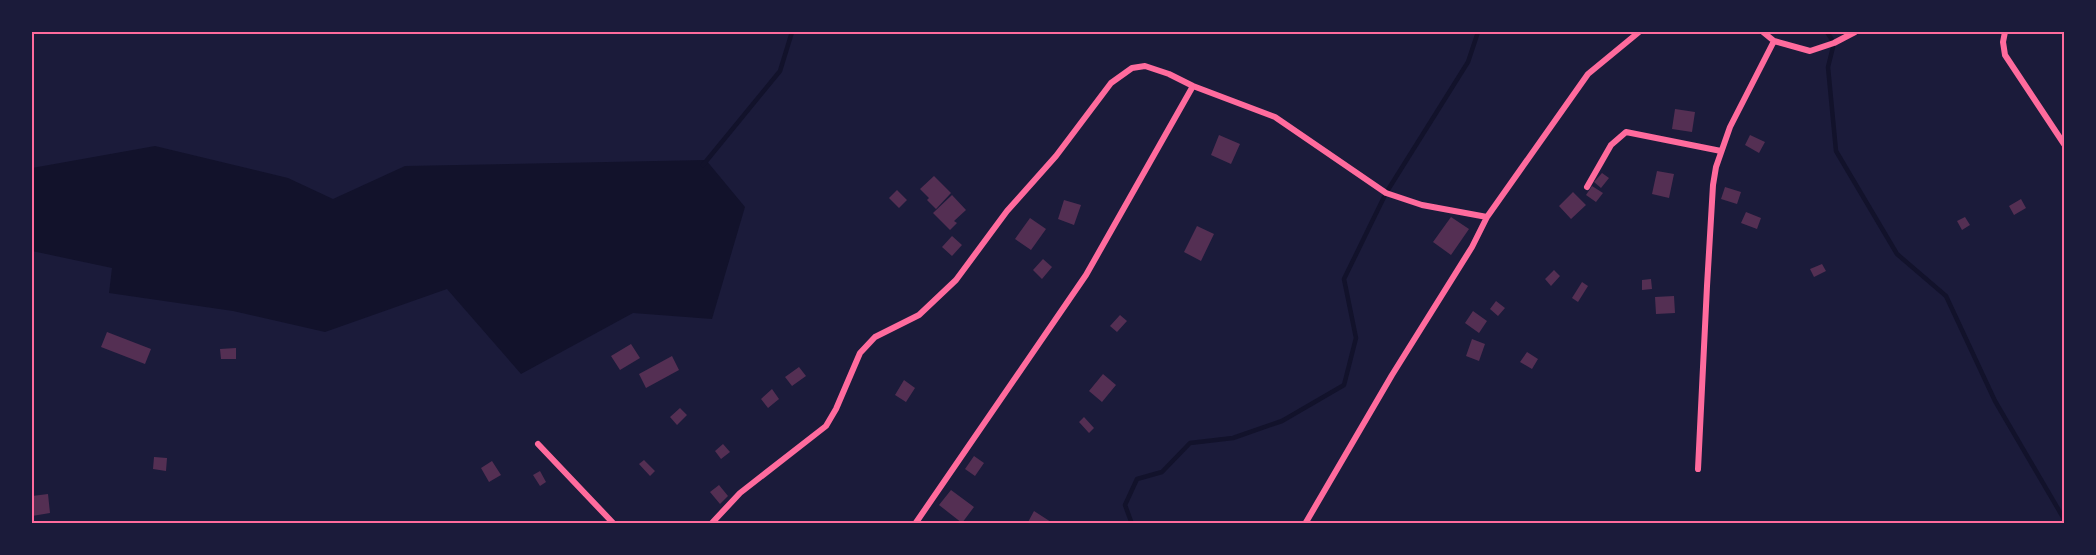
<svg xmlns="http://www.w3.org/2000/svg" width="2096" height="555" viewBox="0 0 2096 555" font-family="Arial,sans-serif">
  <rect width="100%" height="100%" fill="#1b1b3a"/>
  <!-- water -->
  <path fill="#12122b" d="M 155,146 L 288,178 L 333,199 L 405,166 L 706,160 L 745,207 L 712,319 L 633,313 L 521,374 L 447,289 L 325,332 L 233,311 L 109,293 L 112,268 L 32,251 L 32,168 Z"/>
  <g fill="none" stroke-linecap="round" stroke-linejoin="round">
    <!-- stream -->
    <path stroke="#12122b" stroke-width="4.5" d="M 1827,32 L 1834,43 L 1828,67 L 1836,151 L 1897,254 L 1946,296 L 1995,401 L 2064,519
      M 703,165 L 780,71 L 792,32
      M 1132,524 L 1125,505 L 1137,479 L 1162,472 L 1190,443 L 1233,438 L 1282,421 L 1344,385 L 1356,338 L 1344,279 L 1386,193 L 1468,62 L 1478,32"/>
  </g>
  <!-- building -->
  <path fill="#542f53" d="M 1675,109 L 1695,112 L 1692,132 L 1672,129 Z
    M 1219,135 L 1240,144 L 1231,164 L 1211,155 Z
    M 1750,135 L 1765,142 L 1759,153 L 1745,145 Z
    M 1657,171 L 1674,174 L 1669,198 L 1652,194 Z
    M 1602,173 L 1609,178 L 1601,188 L 1594,182 Z
    M 934,176 L 951,193 L 936,209 L 927,200 L 929,198 L 920,189 Z
    M 1592,186 L 1603,193 L 1596,202 L 1586,195 Z
    M 1725,187 L 1741,192 L 1737,204 L 1721,199 Z
    M 897,190 L 907,200 L 899,208 L 889,198 Z
    M 1573,192 L 1586,205 L 1571,219 L 1559,206 Z
    M 952,195 L 966,210 L 954,221 L 957,223 L 950,230 L 933,213 Z
    M 2021,199 L 2026,208 L 2014,215 L 2009,206 Z
    M 1064,200 L 1081,205 L 1074,225 L 1058,219 Z
    M 1746,212 L 1761,218 L 1757,229 L 1741,223 Z
    M 1451,217 L 1469,229 L 1451,255 L 1433,242 Z
    M 1965,217 L 1970,225 L 1962,230 L 1957,221 Z
    M 1030,218 L 1046,229 L 1031,250 L 1015,239 Z
    M 1197,226 L 1214,234 L 1201,261 L 1184,252 Z
    M 952,236 L 962,245 L 952,256 L 942,247 Z
    M 1043,259 L 1052,267 L 1042,279 L 1033,270 Z
    M 1822,264 L 1826,271 L 1814,277 L 1810,269 Z
    M 1554,270 L 1560,276 L 1551,286 L 1545,279 Z
    M 1651,279 L 1652,289 L 1642,290 L 1642,280 Z
    M 1582,282 L 1588,286 L 1578,302 L 1572,298 Z
    M 1674,296 L 1675,313 L 1656,314 L 1655,297 Z
    M 1496,301 L 1505,308 L 1498,316 L 1490,309 Z
    M 1473,311 L 1487,321 L 1479,333 L 1465,323 Z
    M 1120,315 L 1127,321 L 1117,332 L 1110,326 Z
    M 107,332 L 151,349 L 145,364 L 101,347 Z
    M 1472,339 L 1485,344 L 1479,361 L 1466,356 Z
    M 631,344 L 640,358 L 620,370 L 611,356 Z
    M 236,348 L 236,359 L 221,359 L 220,349 Z
    M 1527,352 L 1538,359 L 1532,369 L 1520,362 Z
    M 672,356 L 679,370 L 646,388 L 639,374 Z
    M 799,367 L 806,376 L 792,386 L 785,377 Z
    M 1103,374 L 1116,385 L 1102,402 L 1089,391 Z
    M 904,380 L 915,388 L 906,402 L 895,395 Z
    M 772,389 L 779,399 L 768,408 L 761,399 Z
    M 680,408 L 687,415 L 677,425 L 670,417 Z
    M 1084,417 L 1094,428 L 1089,433 L 1079,422 Z
    M 723,444 L 730,452 L 721,459 L 715,451 Z
    M 974,456 L 984,463 L 975,476 L 965,469 Z
    M 154,457 L 167,458 L 166,471 L 153,469 Z
    M 644,460 L 655,471 L 650,476 L 639,464 Z
    M 492,461 L 501,475 L 489,482 L 481,468 Z
    M 540,471 L 546,482 L 540,486 L 533,475 Z
    M 719,485 L 728,496 L 720,504 L 710,492 Z
    M 951,490 L 974,507 L 962,523 L 939,505 Z
    M 48,494 L 50,513 L 32,516 L 32,496 Z
    M 1034,511 L 1051,522 L 1049,524 L 1027,524 Z"/>
  <g fill="none" stroke-linecap="round" stroke-linejoin="round">
    <!-- minor -->
    <path stroke="#ff6b9d" stroke-width="6" d="M 1763,32 L 1774,41 L 1810,51 L 1834,43 L 1855,32
      M 2005,32 L 2003,42 L 2005,55 L 2064,144
      M 1587,187 L 1611,145 L 1626,132 L 1721,151
      M 538,444 L 614,524
      M 1698,469 L 1707,286 L 1713,185 L 1716,167 L 1730,127 L 1774,41
      M 711,524 L 740,493 L 826,426 L 836,409 L 860,353 L 875,337 L 919,315 L 956,280 L 1007,211 L 1056,156 L 1111,83 L 1132,68 L 1145,66 L 1169,74 L 1193,86 L 1275,117 L 1386,193 L 1422,205 L 1487,217 L 1588,74 L 1639,32
      M 915,524 L 1086,275 L 1193,86
      M 1305,524 L 1392,375 L 1472,247 L 1487,217"/>
  </g>
  <!-- border -->
  <rect width="2096" height="555" fill="none" stroke="#1b1b3a" stroke-width="66"/>
  <rect x="33" y="33" width="2030" height="489" fill="none" stroke="#ff6b9d" stroke-width="2"/>
</svg>
